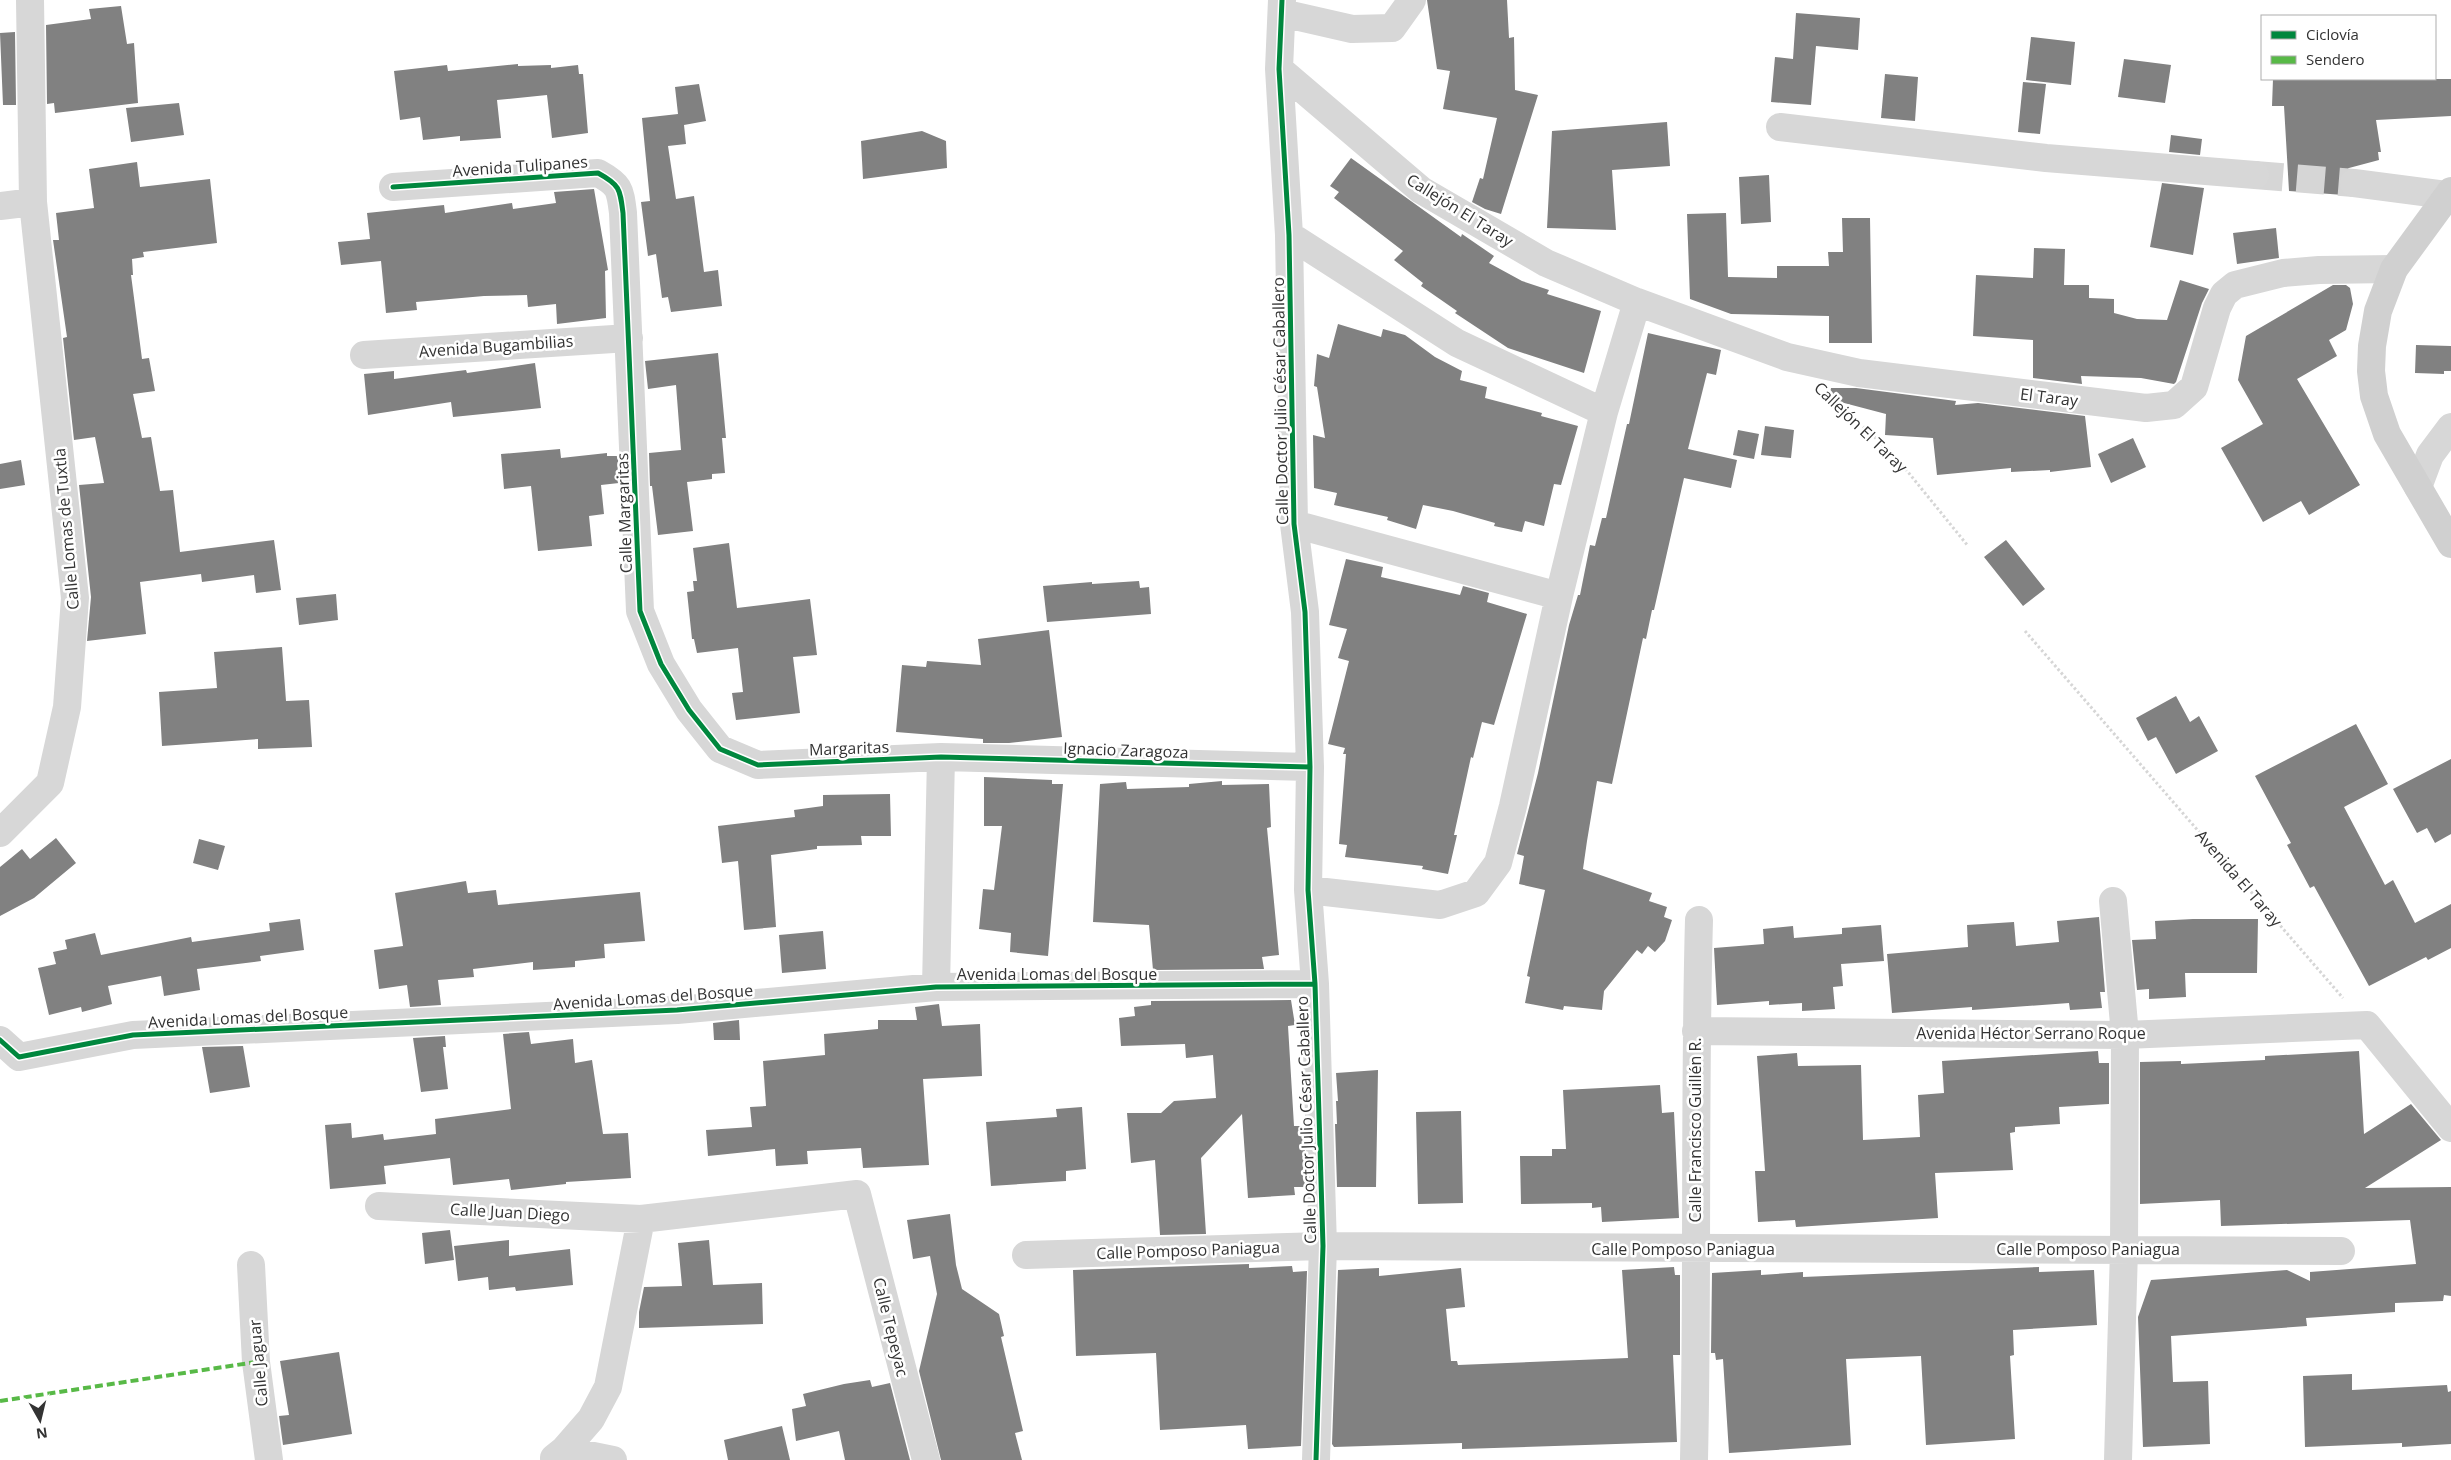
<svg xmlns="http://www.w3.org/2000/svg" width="2451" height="1460" viewBox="0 0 2451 1460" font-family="'Open Sans',sans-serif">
  <rect width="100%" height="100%" fill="#fff"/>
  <!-- building -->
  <path fill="#818181" d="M 1427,0 L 1507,0 L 1509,38 L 1514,37 L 1515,90 L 1538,95 L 1501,214 L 1485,209 L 1472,202 L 1480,178 L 1483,179 L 1497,118 L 1443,109 L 1450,71 L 1437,69 Z
    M 121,6 L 127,44 L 134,43 L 138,103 L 55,113 L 54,103 L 47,104 L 46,25 L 91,19 L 89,9 Z
    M 1796,13 L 1860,18 L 1858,50 L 1816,46 L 1811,105 L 1771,102 L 1775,57 L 1793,59 Z
    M 15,32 L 16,105 L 3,105 L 0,33 Z
    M 2031,37 L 2075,42 L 2071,85 L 2026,80 Z
    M 2124,59 L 2171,65 L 2165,103 L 2118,97 Z
    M 518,64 L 518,66 L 551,65 L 551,68 L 578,65 L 579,74 L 583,74 L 588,133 L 552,138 L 547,95 L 497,100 L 501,138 L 460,141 L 460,136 L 423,140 L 420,117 L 400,120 L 394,71 L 447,65 L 448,71 Z
    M 1885,74 L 1918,77 L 1915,121 L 1881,118 Z
    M 2273,79 L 2451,79 L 2451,116 L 2376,120 L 2381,152 L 2378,152 L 2379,160 L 2349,168 L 2342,173 L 2339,181 L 2340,189 L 2344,195 L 2289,191 L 2284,106 L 2272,106 Z
    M 2023,82 L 2046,84 L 2040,134 L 2018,132 Z
    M 699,84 L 706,121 L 684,125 L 686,144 L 668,146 L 676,199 L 694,196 L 704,272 L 718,270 L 722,306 L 671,312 L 668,297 L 662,298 L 656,254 L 648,256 L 641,202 L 650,201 L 642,118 L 678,114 L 675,87 Z
    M 179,103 L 184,135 L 131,142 L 126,108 Z
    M 1667,122 L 1670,166 L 1612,170 L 1616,230 L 1547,228 L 1552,131 Z
    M 922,131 L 946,141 L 947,168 L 863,179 L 861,141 Z
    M 2171,135 L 2202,139 L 2200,155 L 2169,152 Z
    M 1351,158 L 1461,237 L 1462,234 L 1494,256 L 1489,263 L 1522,281 L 1549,290 L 1547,294 L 1601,311 L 1584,373 L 1508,348 L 1455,313 L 1457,311 L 1421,286 L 1423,283 L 1394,260 L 1403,251 L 1334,198 L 1339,192 L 1330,186 Z
    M 137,162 L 140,187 L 210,179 L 217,243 L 143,252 L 144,257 L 132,259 L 133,275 L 131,275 L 142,359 L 149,358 L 155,391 L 133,394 L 142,438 L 151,437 L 160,491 L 173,490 L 180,552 L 274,540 L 281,590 L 256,593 L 254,575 L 202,582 L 201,574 L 140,582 L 146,634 L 87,641 L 91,597 L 79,485 L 104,483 L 95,437 L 74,440 L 63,338 L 67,337 L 53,240 L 59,240 L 56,213 L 94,208 L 89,169 Z
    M 1769,175 L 1771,222 L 1741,224 L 1739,177 Z
    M 2162,183 L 2204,188 L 2193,255 L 2150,247 Z
    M 594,189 L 608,270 L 605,271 L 606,318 L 557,324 L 556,304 L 528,307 L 527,295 L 484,296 L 416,302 L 417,310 L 386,313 L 381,261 L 341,265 L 338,242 L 370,239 L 367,213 L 444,205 L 445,213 L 512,203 L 513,209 L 556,203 L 554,192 Z
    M 1726,213 L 1728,277 L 1777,278 L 1777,266 L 1829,266 L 1828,252 L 1843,252 L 1842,218 L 1870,218 L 1872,343 L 1829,343 L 1829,316 L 1731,314 L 1690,299 L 1687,214 Z
    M 2276,228 L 2279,258 L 2237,264 L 2233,233 Z
    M 2034,248 L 2065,249 L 2064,285 L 2089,285 L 2089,298 L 2114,299 L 2114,313 L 2137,319 L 2167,320 L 2180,280 L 2209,289 L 2202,303 L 2176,382 L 2174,384 L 2141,378 L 2081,376 L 2082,384 L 2033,378 L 2033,340 L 1973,336 L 1976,275 L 2033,278 Z
    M 2333,285 L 2346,285 L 2350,288 L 2353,304 L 2346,330 L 2329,340 L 2337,356 L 2297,379 L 2360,485 L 2309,515 L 2301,501 L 2263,522 L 2221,448 L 2263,424 L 2238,380 L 2246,336 Z
    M 1338,324 L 1381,337 L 1383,329 L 1405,335 L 1435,357 L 1462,371 L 1460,380 L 1487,387 L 1485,398 L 1542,413 L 1541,416 L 1578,426 L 1561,485 L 1554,484 L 1544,526 L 1525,521 L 1522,532 L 1494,526 L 1495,523 L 1453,511 L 1423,505 L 1416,529 L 1387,520 L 1388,517 L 1334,505 L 1337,493 L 1314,488 L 1313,435 L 1325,438 L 1317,387 L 1314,386 L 1317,354 L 1329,358 Z
    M 1648,333 L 1721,350 L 1716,375 L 1707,373 L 1688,449 L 1737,460 L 1731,488 L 1684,478 L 1654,610 L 1652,610 L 1646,639 L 1643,638 L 1612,784 L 1597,781 L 1587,841 L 1583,869 L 1652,893 L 1649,901 L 1667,907 L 1664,917 L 1672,920 L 1665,941 L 1655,952 L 1648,946 L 1642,954 L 1637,950 L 1604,991 L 1602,1010 L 1564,1006 L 1563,1010 L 1525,1003 L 1530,977 L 1527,976 L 1545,890 L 1519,884 L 1524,856 L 1517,854 L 1538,773 L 1569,625 L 1578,595 L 1580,595 L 1590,545 L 1595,546 L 1602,518 L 1606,518 L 1627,424 L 1629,424 Z
    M 2416,345 L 2451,346 L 2451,371 L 2444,371 L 2444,374 L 2415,373 Z
    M 718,353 L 726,438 L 722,438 L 725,473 L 712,474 L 712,479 L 687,482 L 693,531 L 658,535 L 652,486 L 650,486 L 649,453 L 681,450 L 676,385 L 648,389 L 645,361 Z
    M 535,363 L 541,408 L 453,417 L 451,402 L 368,415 L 364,374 L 394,371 L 394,379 L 466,370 L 467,373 Z
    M 1831,388 L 1856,388 L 1956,401 L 1955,405 L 1978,403 L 2085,416 L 2091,467 L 2050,472 L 2050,470 L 2011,472 L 2011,468 L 1937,475 L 1933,438 L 1885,435 L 1886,414 L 1829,399 Z
    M 1765,426 L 1794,430 L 1791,458 L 1761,455 Z
    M 1738,430 L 1759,434 L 1754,459 L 1733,455 Z
    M 2133,438 L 2146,467 L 2111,483 L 2098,454 Z
    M 560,449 L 561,458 L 607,453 L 607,456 L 618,456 L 619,483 L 601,485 L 604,514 L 589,516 L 592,546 L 538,551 L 531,486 L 504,489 L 501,454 Z
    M 21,460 L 25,485 L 0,489 L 0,464 Z
    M 2006,540 L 2045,589 L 2023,606 L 1984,557 Z
    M 729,543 L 737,608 L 810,599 L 817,655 L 793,657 L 800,713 L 736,720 L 732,693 L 743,692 L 738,648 L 697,653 L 694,639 L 692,639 L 687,592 L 694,591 L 693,581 L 697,581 L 693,548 Z
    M 1346,559 L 1383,567 L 1381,577 L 1460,595 L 1463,586 L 1489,593 L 1487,602 L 1527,614 L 1494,725 L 1482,722 L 1473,758 L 1471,757 L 1454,835 L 1457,835 L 1448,874 L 1422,869 L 1423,866 L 1345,857 L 1347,845 L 1339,844 L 1346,754 L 1343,754 L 1345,748 L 1328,744 L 1349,661 L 1338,658 L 1347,629 L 1329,625 Z
    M 1139,581 L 1140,588 L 1149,587 L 1151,614 L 1047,622 L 1043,586 L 1092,582 L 1092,584 Z
    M 336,594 L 338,620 L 299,625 L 296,598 Z
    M 1049,630 L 1062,737 L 1009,743 L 983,743 L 983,739 L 896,732 L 902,665 L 926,667 L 927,661 L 981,665 L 978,639 Z
    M 282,647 L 286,701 L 309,700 L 312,747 L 258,749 L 258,739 L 162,746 L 159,692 L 217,688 L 214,652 Z
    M 2176,696 L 2190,722 L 2199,716 L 2218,751 L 2176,774 L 2156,737 L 2148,741 L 2136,718 Z
    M 2356,724 L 2388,784 L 2344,807 L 2385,885 L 2393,880 L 2415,923 L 2451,904 L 2451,948 L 2428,960 L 2426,957 L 2369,986 L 2314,886 L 2310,888 L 2287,845 L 2291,843 L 2255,776 Z
    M 2451,759 L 2451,834 L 2435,843 L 2427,828 L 2417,833 L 2393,789 Z
    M 984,777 L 1052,780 L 1052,784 L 1063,784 L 1048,956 L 1010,952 L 1011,933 L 979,929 L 983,889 L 994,890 L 1002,826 L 984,826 Z
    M 1222,781 L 1222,785 L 1269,784 L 1271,827 L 1267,828 L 1279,955 L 1262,957 L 1264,969 L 1153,970 L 1149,925 L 1093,922 L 1100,784 L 1126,782 L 1127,789 L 1189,787 L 1189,784 Z
    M 890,794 L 891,836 L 861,836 L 862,845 L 817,846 L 817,849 L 771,855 L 776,927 L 744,930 L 738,861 L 722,863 L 718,826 L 795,817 L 794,810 L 823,806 L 823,795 Z
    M 56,838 L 76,863 L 34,898 L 0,916 L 0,867 L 22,849 L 30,859 Z
    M 199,839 L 225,846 L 218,870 L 193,863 Z
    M 466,881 L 468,893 L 496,890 L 498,905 L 640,892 L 645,941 L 604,944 L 605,958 L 575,961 L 575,967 L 533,970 L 533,962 L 473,969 L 474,977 L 438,980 L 441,1005 L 410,1007 L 407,985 L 379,989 L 374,950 L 403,946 L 395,893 Z
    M 2099,917 L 2105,992 L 2100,992 L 2102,1008 L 2070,1010 L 2069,1003 L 1972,1010 L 1972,1007 L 1892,1013 L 1887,954 L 1968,947 L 1967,925 L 2014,922 L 2016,946 L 2059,942 L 2057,921 Z
    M 300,919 L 304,950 L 260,956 L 261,961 L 197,969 L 200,990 L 164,996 L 161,976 L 108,986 L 112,1004 L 82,1012 L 81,1007 L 49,1015 L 38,968 L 56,964 L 53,952 L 67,949 L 65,940 L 95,933 L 101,955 L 191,937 L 192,942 L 270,931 L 269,923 Z
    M 2193,919 L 2258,919 L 2257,973 L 2185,973 L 2186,997 L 2149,999 L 2149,989 L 2137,990 L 2132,940 L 2156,939 L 2155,921 Z
    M 1881,925 L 1884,961 L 1841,964 L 1843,986 L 1833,987 L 1835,1009 L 1802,1011 L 1802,1003 L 1769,1005 L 1769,1001 L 1717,1005 L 1714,948 L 1764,944 L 1763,929 L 1793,926 L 1794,938 L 1842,934 L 1842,928 Z
    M 823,931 L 826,969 L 782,973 L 779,935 Z
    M 1291,1000 L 1295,1025 L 1288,1026 L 1294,1126 L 1304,1126 L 1306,1187 L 1294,1187 L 1295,1195 L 1248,1198 L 1242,1114 L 1201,1158 L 1206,1234 L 1160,1235 L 1155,1160 L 1131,1163 L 1127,1113 L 1161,1113 L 1174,1101 L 1216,1098 L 1213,1055 L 1186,1058 L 1185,1044 L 1121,1046 L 1119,1018 L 1135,1016 L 1134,1007 L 1151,1005 L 1151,1001 Z
    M 939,1004 L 942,1026 L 980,1024 L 982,1076 L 923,1079 L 929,1165 L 863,1168 L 861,1148 L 807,1151 L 808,1164 L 776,1166 L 775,1149 L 708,1156 L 706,1130 L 752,1127 L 750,1107 L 766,1106 L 763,1061 L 825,1055 L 824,1034 L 878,1029 L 878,1020 L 917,1020 L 915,1007 Z
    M 739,1020 L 740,1040 L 714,1040 L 713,1023 Z
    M 529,1032 L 531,1044 L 573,1039 L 575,1063 L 592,1060 L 603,1134 L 628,1133 L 631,1178 L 566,1182 L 566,1184 L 511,1190 L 509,1179 L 453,1185 L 450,1158 L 384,1166 L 386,1184 L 330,1189 L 325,1125 L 351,1123 L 352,1138 L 383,1134 L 384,1140 L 436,1134 L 435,1119 L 511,1109 L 503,1034 Z
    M 445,1036 L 446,1047 L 443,1047 L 448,1089 L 421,1092 L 413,1038 Z
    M 243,1046 L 250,1087 L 210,1093 L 202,1047 Z
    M 2098,1051 L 2099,1063 L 2109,1063 L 2109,1104 L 2059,1107 L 2060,1124 L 2015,1127 L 2015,1132 L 2010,1133 L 2013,1170 L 1935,1173 L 1938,1218 L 1796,1227 L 1795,1220 L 1758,1222 L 1755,1171 L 1765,1171 L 1757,1056 L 1797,1053 L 1798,1066 L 1861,1065 L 1863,1140 L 1920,1137 L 1918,1095 L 1944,1093 L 1942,1061 Z
    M 2359,1051 L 2364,1134 L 2411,1104 L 2441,1140 L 2365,1188 L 2451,1187 L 2451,1296 L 2444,1295 L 2443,1301 L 2395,1303 L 2395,1312 L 2306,1318 L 2307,1326 L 2171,1336 L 2173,1382 L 2208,1381 L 2210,1444 L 2143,1447 L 2138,1317 L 2151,1280 L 2287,1270 L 2310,1281 L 2310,1272 L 2416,1264 L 2410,1220 L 2221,1226 L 2220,1200 L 2140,1204 L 2140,1062 L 2181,1061 L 2181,1064 L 2265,1060 L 2265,1056 Z
    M 1378,1070 L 1376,1187 L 1337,1187 L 1335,1124 L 1337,1124 L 1336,1101 L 1338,1101 L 1336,1073 Z
    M 1660,1085 L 1662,1113 L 1674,1112 L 1679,1218 L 1602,1222 L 1601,1207 L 1592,1208 L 1592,1203 L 1521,1204 L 1520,1156 L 1552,1156 L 1552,1149 L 1566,1149 L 1563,1090 Z
    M 1082,1107 L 1086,1169 L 1066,1171 L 1066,1181 L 991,1186 L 986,1122 L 1057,1117 L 1056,1109 Z
    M 1461,1111 L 1463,1203 L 1418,1204 L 1416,1112 Z
    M 950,1214 L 956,1265 L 962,1289 L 999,1314 L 1004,1336 L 1001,1337 L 1023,1431 L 1015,1433 L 1022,1460 L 941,1460 L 919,1371 L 937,1294 L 930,1256 L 913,1259 L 907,1220 Z
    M 450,1230 L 454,1260 L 425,1264 L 422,1233 Z
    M 509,1240 L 509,1256 L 570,1249 L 573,1285 L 516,1291 L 515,1287 L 489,1290 L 488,1277 L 458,1281 L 454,1246 Z
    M 709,1240 L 713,1285 L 762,1283 L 763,1324 L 639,1328 L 639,1312 L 644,1287 L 682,1286 L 678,1243 Z
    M 1249,1264 L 1249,1268 L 1292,1266 L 1293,1272 L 1307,1271 L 1301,1446 L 1248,1449 L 1246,1425 L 1160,1430 L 1156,1353 L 1076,1356 L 1073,1270 Z
    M 1674,1267 L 1675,1275 L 1680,1275 L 1680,1355 L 1673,1355 L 1677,1442 L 1462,1449 L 1462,1443 L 1334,1447 L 1332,1444 L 1338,1270 L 1379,1268 L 1379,1276 L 1461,1268 L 1465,1307 L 1446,1309 L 1451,1361 L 1457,1361 L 1458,1365 L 1628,1358 L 1622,1270 Z
    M 2039,1267 L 2039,1272 L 2094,1270 L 2097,1325 L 2013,1330 L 2014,1355 L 2010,1356 L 2015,1439 L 1926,1445 L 1921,1356 L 1846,1359 L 1851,1445 L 1729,1453 L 1723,1359 L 1716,1360 L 1715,1353 L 1711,1353 L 1712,1273 L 1761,1270 L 1761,1275 L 1803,1272 L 1803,1277 Z
    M 339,1352 L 352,1434 L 283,1445 L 279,1416 L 289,1415 L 280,1361 Z
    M 2352,1374 L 2352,1390 L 2447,1385 L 2448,1392 L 2451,1391 L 2451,1444 L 2402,1447 L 2402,1443 L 2305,1447 L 2303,1376 Z
    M 870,1380 L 872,1387 L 890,1383 L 910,1460 L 845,1460 L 839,1431 L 796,1441 L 792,1409 L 806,1406 L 803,1394 L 844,1384 Z
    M 782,1426 L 790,1460 L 728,1460 L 724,1440 Z"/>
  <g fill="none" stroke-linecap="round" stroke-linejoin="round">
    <!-- street-tunnel -->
    <path stroke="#d6d6d6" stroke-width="28" stroke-dasharray="28 14" stroke-linecap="butt" d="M 2255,175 L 2354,183"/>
    <!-- path -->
    <path stroke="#d6d6d6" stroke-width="3" stroke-dasharray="2.5 2.5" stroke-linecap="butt" d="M 1830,396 L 1895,456 L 1968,546
      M 2025,631 L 2343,998"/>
    <!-- street -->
    <path stroke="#d7d7d7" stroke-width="28" d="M 1282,0 L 1279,69 L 1289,235 L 1294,524 L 1305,612 L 1310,767 L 1308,890 L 1315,984 L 1323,1246 L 1316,1460
      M 1282,13 L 1352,29 L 1392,28 L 1412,0
      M 1279,69 L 1421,190 L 1546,263 L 1637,302 L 1787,357 L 1859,373 L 2146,408 L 2174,405 L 2194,387 L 2217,308 L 2224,294 L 2235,285 L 2283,273 L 2319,270 L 2394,269
      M 1780,127 L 2046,158 L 2255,175
      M 2354,183 L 2446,195
      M 393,187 L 598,173 C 620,185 620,189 623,213 L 640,611 L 661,664 L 689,710 L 720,749 L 758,765 L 941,757 L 1310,767
      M 0,206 L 33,202
      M 1289,235 L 1457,343 L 1604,412
      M 364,355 L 629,338
      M 2418,487 L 2430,455 L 2451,427
      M 1294,524 L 1559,596
      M 0,833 L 50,783 L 67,707 L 75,598 L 33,202 L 30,0
      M 1308,890 L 1440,905 L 1476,893 L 1498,863 L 1513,806 L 1559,596 L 1604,412 L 1637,302
      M 2113,901 L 2125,1035 L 2124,1249 L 2118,1460
      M 936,987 L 941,757
      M 1696,1031 L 2125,1035 L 2367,1025 L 2451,1128
      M 0,1040 L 19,1057 L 133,1035 L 677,1010 L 936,987 L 1315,984
      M 379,1206 L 641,1219 L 857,1194 L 926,1460
      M 1026,1255 L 1323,1246 L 2341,1251
      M 251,1265 L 256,1362 L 269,1460
      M 564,1450 L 591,1419 L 608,1387 L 641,1219
      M 554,1458 L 564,1450 L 613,1460
      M 1694,1460 C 1698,1280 1694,1100 1699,920"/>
    <!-- secondary -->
    <path stroke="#d0d0d0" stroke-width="28" d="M 2451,191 L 2394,269 L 2378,311 L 2372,346 L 2371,371 L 2374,396 L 2387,434 L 2451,544"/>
    <!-- quiet -->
    <path stroke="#58b947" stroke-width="4" stroke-dasharray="8 4" stroke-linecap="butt" d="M 0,1401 L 256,1362"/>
    <defs>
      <path id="cycleway" d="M 1282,0 L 1279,69 L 1289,235 L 1294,524 L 1305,612 L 1310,767 L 1308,890 L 1315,984 L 1323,1246 L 1316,1460
        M 393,187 L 598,173 C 620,185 620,189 623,213 L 640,611 L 661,664 L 689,710 L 720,749 L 758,765 L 941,757 L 1310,767
        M 0,1040 L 19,1057 L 133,1035 L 677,1010 L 936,987 L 1315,984"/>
    </defs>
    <!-- cycleway casing -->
    <use href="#cycleway" stroke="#fff" stroke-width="8"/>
    <!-- cycleway -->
    <use href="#cycleway" stroke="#00873e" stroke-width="5"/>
  </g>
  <g text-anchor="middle" stroke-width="5" stroke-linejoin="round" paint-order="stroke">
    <!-- street labels -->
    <g font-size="16" fill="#333" stroke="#fff">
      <text transform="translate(520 166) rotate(-4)" y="6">Avenida Tulipanes</text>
      <text transform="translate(1460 210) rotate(32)" y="6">Callejón El Taray</text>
      <text transform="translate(496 346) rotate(-4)" y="6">Avenida Bugambilias</text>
      <text transform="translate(2049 397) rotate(7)" y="6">El Taray</text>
      <text transform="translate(1280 401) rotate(-91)" y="6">Calle Doctor Julio César Caballero</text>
      <text transform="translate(1861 427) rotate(44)" y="6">Callejón El Taray</text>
      <text transform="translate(624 513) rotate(-92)" y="6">Calle Margaritas</text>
      <text transform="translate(66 529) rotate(-95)" y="6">Calle Lomas de Tuxtla</text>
      <text transform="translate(849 748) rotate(-2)" y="6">Margaritas</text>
      <text transform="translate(1126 750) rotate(2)" y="6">Ignacio Zaragoza</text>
      <text transform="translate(2239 878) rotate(49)" y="6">Avenida El Taray</text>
      <text x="1057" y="980">Avenida Lomas del Bosque</text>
      <text transform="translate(653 997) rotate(-4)" y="6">Avenida Lomas del Bosque</text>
      <text transform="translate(248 1017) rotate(-3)" y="6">Avenida Lomas del Bosque</text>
      <text x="2031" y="1039">Avenida Héctor Serrano Roque</text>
      <text transform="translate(1306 1120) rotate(-92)" y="6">Calle Doctor Julio César Caballero</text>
      <text transform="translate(1695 1130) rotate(-90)" y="6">Calle Francisco Guillén R.</text>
      <text transform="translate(510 1212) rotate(3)" y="6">Calle Juan Diego</text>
      <text x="1683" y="1255">Calle Pomposo Paniagua</text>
      <text x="2088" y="1255">Calle Pomposo Paniagua</text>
      <text transform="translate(1188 1250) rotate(-2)" y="6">Calle Pomposo Paniagua</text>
      <text transform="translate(891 1327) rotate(76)" y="6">Calle Tepeyac</text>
      <text transform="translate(258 1363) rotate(-95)" y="6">Calle Jaguar</text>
    </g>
  </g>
  <!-- legend -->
  <rect x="2261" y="15" width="175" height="65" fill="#ffffff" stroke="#adadad"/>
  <rect x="2271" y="31" width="25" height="8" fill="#00873e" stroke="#adadad"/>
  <text x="2306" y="40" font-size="15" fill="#333333">Ciclovía</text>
  <rect x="2271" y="56" width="25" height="8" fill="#58b947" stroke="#adadad"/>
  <text x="2306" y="65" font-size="15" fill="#333333">Sendero</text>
  <!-- north arrow -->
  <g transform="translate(40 1420) rotate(172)" stroke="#ffffff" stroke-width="4" paint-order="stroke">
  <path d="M0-4L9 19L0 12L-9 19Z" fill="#333333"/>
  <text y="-8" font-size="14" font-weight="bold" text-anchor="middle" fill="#333333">N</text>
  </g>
</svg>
